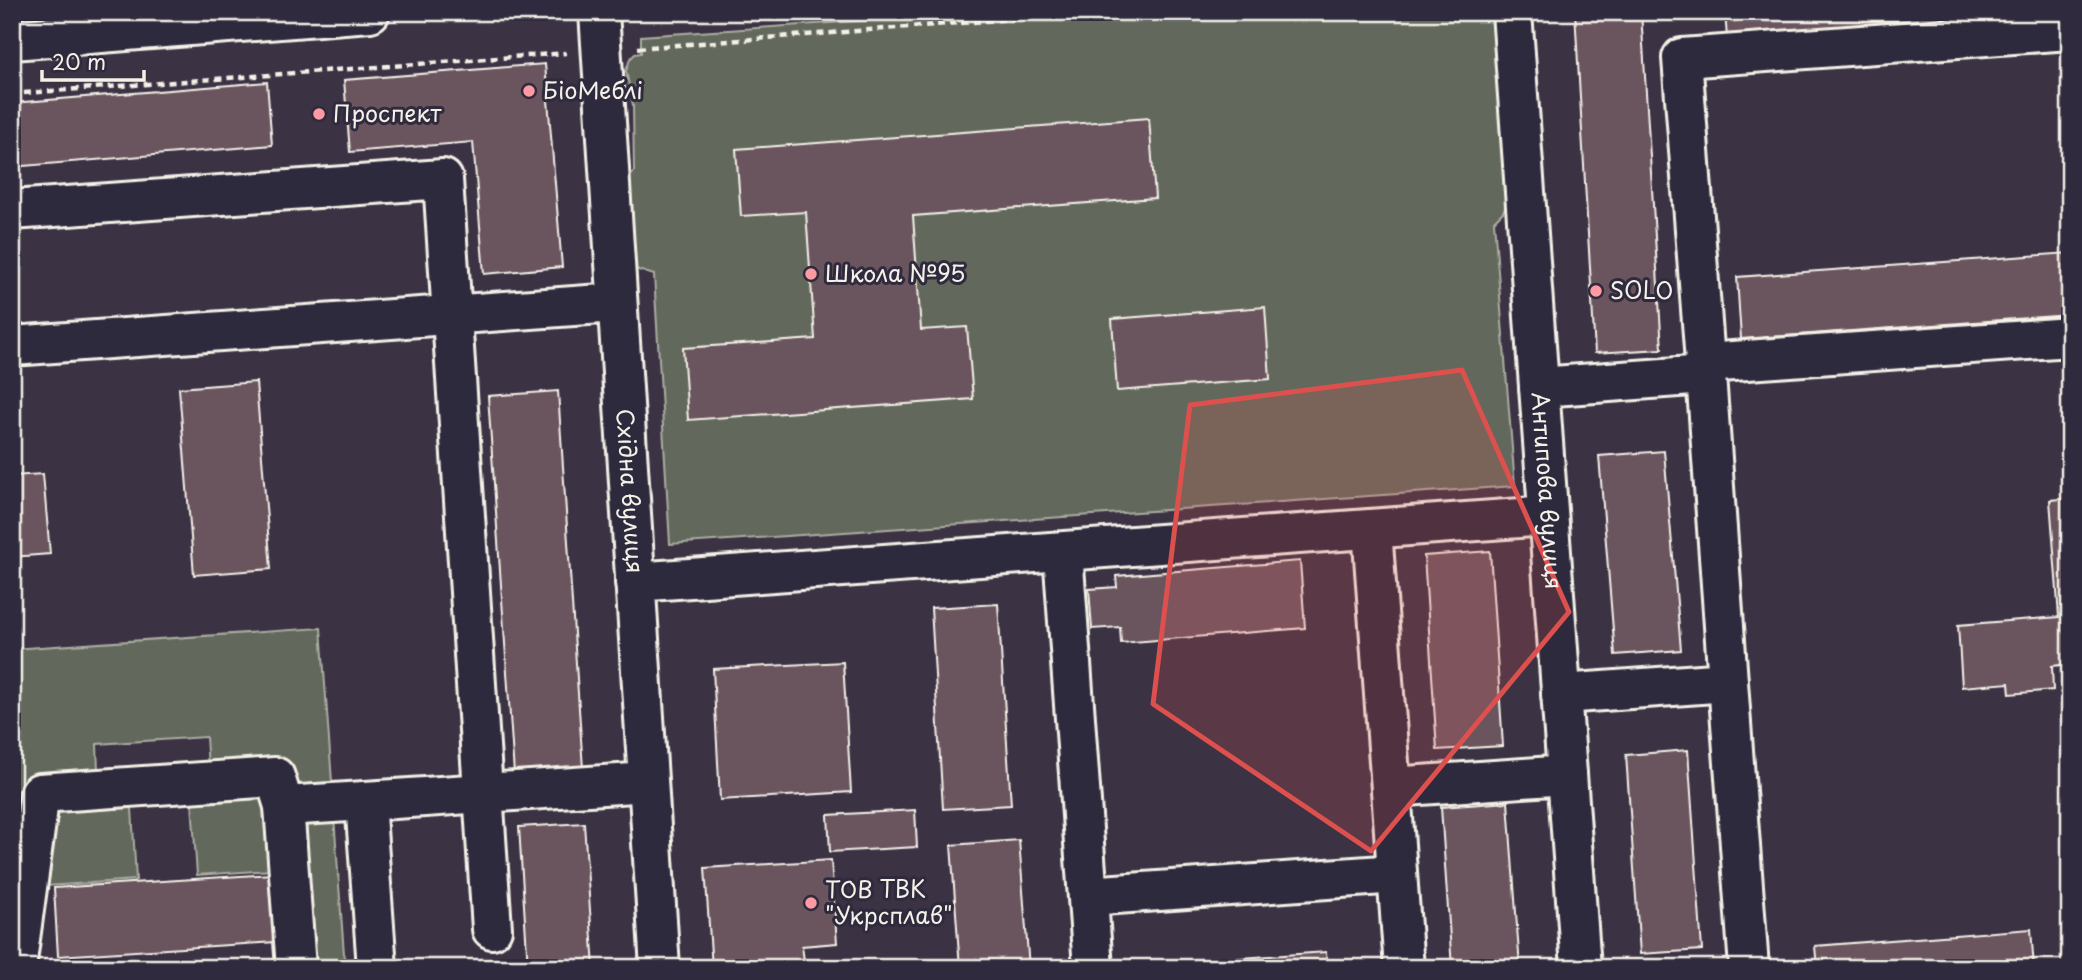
<svg xmlns="http://www.w3.org/2000/svg" width="2082" height="980" viewBox="0 0 2082 980" font-family="'Playpen Sans',sans-serif">
  <rect width="100%" height="100%" fill="#3b3244"/>
  <filter id="ink" filterUnits="userSpaceOnUse"><feTurbulence type="fractalNoise" baseFrequency=".0143" numOctaves="2"/><feDisplacementMap in="SourceGraphic" scale="14" xChannelSelector="R" yChannelSelector="G"/><feConvolveMatrix kernelMatrix="1 2 1 2 8 2 1 2 1" color-interpolation-filters="sRGB"/></filter>
  <g filter="url(#ink)">
    <!-- green -->
    <path fill="#62695b" stroke="#abada2" stroke-width="2" d="M 986,12 L 1499,12 L 1508,200 L 1503,212 L 1494,221 L 1515,486 L 670,544 L 654,275 L 638,270 L 626,257 L 623,187 L 634,172 L 633,105 L 626,71 L 630,59 L 635,54 L 641,53 L 641,36 Z
      M 321,628 L 332,782 L 295,785 L 208,768 L 206,737 L 97,744 L 98,771 L 31,776 L 12,893 L 12,649 Z
      M 267,798 L 272,870 L 197,875 L 192,803 Z
      M 132,808 L 136,880 L 46,886 L 57,812 Z
      M 334,816 L 345,968 L 312,968 L 301,818 Z"/>
    <!-- building -->
    <path fill="#6b545e" stroke="#f4f1e8" stroke-width="2" d="M 1575,12 L 1641,12 L 1662,349 L 1595,353 Z
      M 1725,12 L 2070,12 L 1727,38 Z
      M 545,64 L 562,267 L 484,274 L 473,142 L 350,152 L 344,80 Z
      M 267,82 L 272,145 L 12,167 L 12,103 Z
      M 1149,118 L 1155,198 L 913,216 L 921,330 L 967,327 L 973,399 L 688,420 L 683,348 L 815,339 L 806,212 L 741,216 L 736,149 Z
      M 2070,253 L 2070,315 L 1741,339 L 1737,277 Z
      M 1265,307 L 1270,379 L 1117,391 L 1112,319 Z
      M 256,382 L 271,569 L 194,575 L 179,388 Z
      M 558,391 L 583,769 L 514,774 L 488,396 Z
      M 1664,451 L 1681,650 L 1615,655 L 1599,456 Z
      M 43,474 L 50,554 L 12,557 L 12,476 Z
      M 2070,498 L 2070,664 L 2052,666 L 2053,690 L 2010,694 L 2009,683 L 1962,687 L 1958,625 L 2059,617 L 2050,500 Z
      M 1490,551 L 1503,746 L 1437,750 L 1424,556 Z
      M 1300,561 L 1305,628 L 1121,643 L 1120,627 L 1092,629 L 1089,589 L 1117,587 L 1116,576 Z
      M 998,604 L 1011,805 L 943,809 L 931,608 Z
      M 843,662 L 851,792 L 720,800 L 713,669 Z
      M 1688,750 L 1702,950 L 1640,954 L 1626,755 Z
      M 1508,802 L 1520,968 L 1452,968 L 1441,807 Z
      M 915,810 L 917,847 L 830,852 L 828,815 Z
      M 584,823 L 594,968 L 528,968 L 519,827 Z
      M 1019,840 L 1029,968 L 960,968 L 951,845 Z
      M 831,860 L 837,943 L 802,946 L 805,968 L 712,968 L 705,868 Z
      M 272,874 L 276,942 L 58,956 L 54,888 Z
      M 2031,929 L 2034,968 L 1817,968 L 1815,946 Z
      M 1326,952 L 1327,968 L 1156,968 L 1156,964 Z"/>
    <g fill="none" stroke-linecap="round" stroke-linejoin="round">
      <defs>
        <g id="minor">
          <path id="s1" d="M 599,12 L 660,968"/>
          <path id="s2" d="M 1512,12 L 1581,968"/>
          <path d="M 12,210 L 443,179 L 492,929"/>
          <path d="M 12,346 L 616,303"/>
          <path d="M 1705,363 L 2070,337"/>
          <path d="M 1539,387 L 1706,375 L 1682,58 L 2070,30"/>
          <path d="M 1372,529 L 1404,968"/>
          <path d="M 1063,552 L 1093,968"/>
          <path d="M 635,582 L 1548,516"/>
          <path d="M 1728,682 L 1749,968"/>
          <path d="M 1561,694 L 1728,682 L 1706,375"/>
          <path d="M 1391,787 L 1567,775"/>
          <path d="M 365,801 L 648,782"/>
          <path d="M 284,806 L 365,801 L 377,968"/>
          <path d="M 1088,896 L 1397,874"/>
          <path d="M 16,968 L 40,793 L 275,777 L 284,806 L 296,968"/>
        </g>
        <path id="major" d="M 12,40 L 370,12"/>
      </defs>
      <!-- minor casing -->
      <use href="#minor" stroke="#f4f1e8" stroke-width="44"/>
      <!-- major casing -->
      <use href="#major" stroke="#f4f1e8" stroke-width="44"/>
      <!-- path -->
      <path stroke="#f4f1e8" stroke-width="4.5" stroke-dasharray="7 5" stroke-linecap="butt" d="M 638,48 L 1102,12
        M 12,94 L 566,53"/>
      <!-- minor -->
      <use href="#minor" stroke="#2f2a3d" stroke-width="38"/>
      <!-- major -->
      <use href="#major" stroke="#2f2a3d" stroke-width="38"/>
    </g>
  </g>
  <!-- marked area -->
  <path fill="#dc504e" fill-opacity="0.2" stroke="#dc504e" stroke-width="5" stroke-linejoin="round" d="M 1462,370 L 1569,612 L 1371,851 L 1153,704 L 1190,405 Z"/>
  <!-- markers -->
  <g fill="#ff9aa2" stroke="#2f2a3d" stroke-width="2.5">
    <circle cx="529" cy="91" r="7"/>
    <circle cx="319" cy="114" r="7"/>
    <circle cx="811" cy="274" r="7"/>
    <circle cx="1596" cy="291" r="7"/>
    <circle cx="811" cy="903" r="7"/>
  </g>
  <g text-anchor="middle" stroke-width="6" stroke-linejoin="round" paint-order="stroke">
    <!-- poi labels -->
    <g font-size="23" fill="#f4f1e8" stroke="#2f2a3d" text-anchor="start">
      <text x="543" y="99">БіоМеблі</text>
      <text x="333" y="122">Проспект</text>
      <text x="825" y="282">Школа №95</text>
      <text x="1610" y="299">SOLO</text>
      <text x="825" y="898">ТОВ ТВК<tspan x="825" dy="26">"Укрсплав"</tspan></text>
    </g>
    <!-- street labels -->
    <g font-size="23" fill="#f4f1e8" stroke="#2f2a3d">
      <text dy="8" stroke="none"><textPath href="#s1" startOffset="480">Східна вулиця</textPath></text>
      <text dy="8" stroke="none"><textPath href="#s2" startOffset="480">Антипова вулиця</textPath></text>
    </g>
  </g>
  <!-- margin -->
  <rect width="2082" height="980" fill="none" stroke="#2f2a3d" stroke-width="42"/>
  <rect x="21" y="21" width="2040" height="938" fill="none" stroke="#f4f1e8" stroke-width="2.5" filter="url(#ink)"/>
  <!-- scale -->
  <path d="M42 70v10h102v-10" fill="none" stroke="#f4f1e8" stroke-width="3.5"/>
  <text x="52" y="70" font-size="21" fill="#f4f1e8" stroke="#2f2a3d" stroke-width="5" paint-order="stroke">20 m</text>
</svg>
